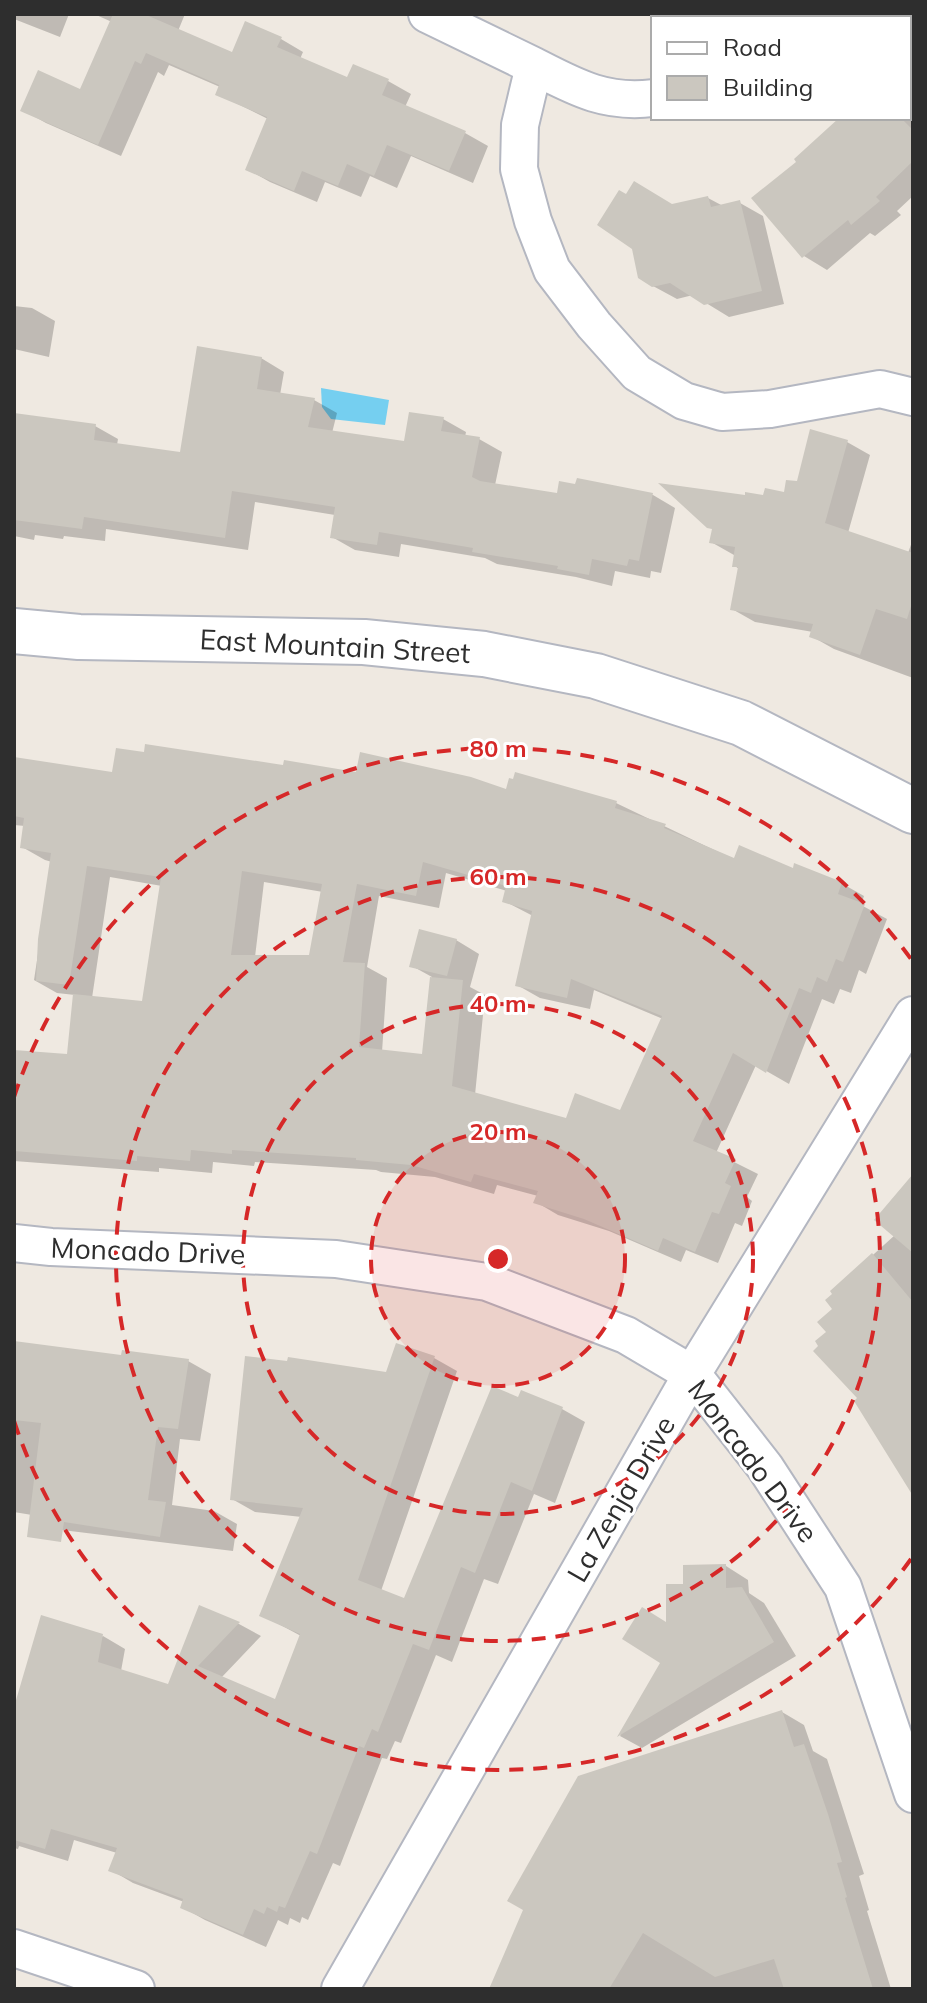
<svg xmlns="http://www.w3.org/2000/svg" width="927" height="2003" viewBox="0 0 927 2003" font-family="Mulish,sans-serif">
  <rect width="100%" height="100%" fill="#efe9e1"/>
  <!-- water -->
  <path fill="#75cff0" d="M 321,388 L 389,400 L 385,425 L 331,419 L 322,407 Z"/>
  <!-- shadow -->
  <path fill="#0003" fill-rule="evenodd" d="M 14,14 L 69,14 L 60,37 L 14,19 Z
    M 94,14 L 185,14 L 178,31 L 233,55 L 281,39 L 303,52 L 300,59 L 348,80 L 388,81 L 411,94 L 405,107 L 465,133 L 488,146 L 473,183 L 411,156 L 397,188 L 370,176 L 361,197 L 325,182 L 317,202 L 270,182 L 247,169 L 268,119 L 218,94 L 220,87 L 169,65 L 164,76 L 158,72 L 121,156 L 46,123 L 23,110 L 81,91 L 112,22 Z
    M 904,14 L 913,14 L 913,56 L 909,53 L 909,18 L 901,18 Z
    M 842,118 L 909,118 L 913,122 L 913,196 L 897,211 L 901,215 L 875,236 L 870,233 L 827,270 L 804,256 L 799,162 Z
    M 708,198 L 723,206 L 740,203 L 763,216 L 784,304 L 729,317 L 693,295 L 677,299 L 653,286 L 673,206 Z
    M 14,306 L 32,308 L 55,321 L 49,357 L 14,349 Z
    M 261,358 L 284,372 L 280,395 L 314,400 L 337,413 L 332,433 L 405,443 L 443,419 L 466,432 L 465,437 L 479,439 L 502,452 L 495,485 L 558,495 L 577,486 L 578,480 L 653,495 L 675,508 L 661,573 L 651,571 L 650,578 L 615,571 L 612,586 L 576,577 L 497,564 L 485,558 L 401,544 L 399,557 L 355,550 L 332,537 L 335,515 L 255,502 L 248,550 L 106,529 L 105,541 L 64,536 L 63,539 L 35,535 L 34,540 L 14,536 L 14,416 L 95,426 L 118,439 L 117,445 L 181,455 Z
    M 847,442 L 870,455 L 848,533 L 908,553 L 913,539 L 913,678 L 834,649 L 811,636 L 813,632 L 755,622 L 732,609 L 739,569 L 735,566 L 734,555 L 711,542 L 746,498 L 786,494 Z
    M 14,759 L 114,774 L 285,768 L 616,803 L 735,860 L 794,871 L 841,883 L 864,896 L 861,905 L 887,919 L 866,974 L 859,970 L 851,993 L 840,989 L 834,1004 L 822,999 L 789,1084 L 756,1065 L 716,1153 L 758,1174 L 747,1197 L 752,1201 L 742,1226 L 735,1223 L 718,1263 L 686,1250 L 681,1262 L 609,1231 L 558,1215 L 536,1202 L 538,1196 L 497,1185 L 494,1194 L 435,1177 L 381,1172 L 376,1170 L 255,1162 L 254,1166 L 213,1162 L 212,1173 L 159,1168 L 159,1172 L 14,1161 L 14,1052 L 69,1056 L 75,995 L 57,993 L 34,980 L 52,862 L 45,860 L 22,847 L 25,826 L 14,825 ZM 446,873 L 507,891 L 504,901 L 533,916 L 517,985 L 540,998 L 590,1009 L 594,990 L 663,1019 L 622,1112 L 567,1120 L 475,1095 L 485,995 L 470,987 L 479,954 L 456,940 L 412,966 L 432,977 L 424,1056 L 382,1052 L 387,978 L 367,967 L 379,896 L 439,908 ZM 110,877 L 162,886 L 144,1003 L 92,998 ZM 264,882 L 323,892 L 311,958 L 255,957 Z
    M 913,1177 L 913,1492 L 860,1399 L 828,1333 L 835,1309 L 833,1291 L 895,1235 Z
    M 14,1342 L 123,1357 L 188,1361 L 211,1374 L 200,1441 L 180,1439 L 172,1505 L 214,1511 L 237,1524 L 233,1551 L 54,1529 L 32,1515 L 14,1512 Z
    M 434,1358 L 457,1371 L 381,1591 L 405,1600 L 522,1392 L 562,1409 L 585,1422 L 555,1503 L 534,1494 L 498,1584 L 484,1579 L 452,1662 L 436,1655 L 401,1743 L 395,1741 L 387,1759 L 382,1758 L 340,1866 L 333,1863 L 308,1920 L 302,1917 L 300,1923 L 290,1918 L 288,1925 L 278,1920 L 266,1947 L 205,1920 L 182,1907 L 184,1902 L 133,1883 L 111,1870 L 117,1853 L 74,1840 L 68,1861 L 19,1846 L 18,1849 L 14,1848 L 14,1706 L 103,1636 L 125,1649 L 121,1671 L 169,1686 L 200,1608 L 239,1624 L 261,1636 L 221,1678 L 276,1701 L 301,1636 L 262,1615 L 302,1517 L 255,1512 L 232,1499 L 388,1374 Z
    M 726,1566 L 748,1580 L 749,1593 L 764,1603 L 796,1656 L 642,1748 L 620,1736 L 663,1662 L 668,1625 L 685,1586 Z
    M 782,1712 L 804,1725 L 813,1751 L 827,1759 L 864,1874 L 859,1876 L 869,1910 L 867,1911 L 891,1989 L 489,1989 L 498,1974 Z"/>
  <!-- building -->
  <path fill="#cbc7bf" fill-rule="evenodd" d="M 113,14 L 144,14 L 232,52 L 245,21 L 282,37 L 277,47 L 347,77 L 353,64 L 389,79 L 382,95 L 466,131 L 449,171 L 387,145 L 374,176 L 347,164 L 338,186 L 302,171 L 294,191 L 245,170 L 267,117 L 215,95 L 219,85 L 146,53 L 141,64 L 135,61 L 98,145 L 20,111 L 38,70 L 80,89 Z
    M 839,118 L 901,118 L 913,130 L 913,161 L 876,197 L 880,201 L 851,225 L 848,220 L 802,258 L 751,198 L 796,162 L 794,159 Z
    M 634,181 L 672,204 L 708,196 L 711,207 L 740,200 L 762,291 L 704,305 L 670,283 L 652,287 L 638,278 L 632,249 L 597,225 L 619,190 L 626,194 Z
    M 197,346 L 262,357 L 257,389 L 315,398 L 308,427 L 404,441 L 409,412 L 444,417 L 441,431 L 480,437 L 472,477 L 480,481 L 557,493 L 559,481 L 575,484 L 577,478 L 653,493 L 639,561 L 629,559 L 627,566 L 592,559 L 589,575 L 557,569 L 558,566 L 472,552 L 473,548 L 379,532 L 377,545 L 330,538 L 335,507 L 232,491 L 225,538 L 84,517 L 82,529 L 14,520 L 14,413 L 96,424 L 94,440 L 180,452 Z
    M 810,429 L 848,440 L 825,523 L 913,553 L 913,600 L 907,619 L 876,609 L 860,655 L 809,637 L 813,624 L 730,610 L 738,567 L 732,567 L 735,547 L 709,543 L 712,529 L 707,528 L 658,483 L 745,495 L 745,492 L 763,495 L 765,488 L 784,492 L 786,480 L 797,481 Z
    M 145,744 L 283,765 L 284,760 L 356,772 L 360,752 L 471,777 L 506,789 L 509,778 L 513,779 L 515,772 L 617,801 L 615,808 L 666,824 L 664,828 L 734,858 L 739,845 L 793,868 L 794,863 L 842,882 L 838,894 L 865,904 L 843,962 L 836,959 L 827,982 L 817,977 L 811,993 L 799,988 L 766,1073 L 733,1053 L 693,1141 L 736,1159 L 725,1183 L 731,1186 L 719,1214 L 712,1212 L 695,1252 L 663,1238 L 658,1251 L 584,1219 L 533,1203 L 538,1191 L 474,1174 L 471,1182 L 411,1165 L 356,1160 L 356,1158 L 232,1150 L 232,1154 L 191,1150 L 190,1161 L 137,1156 L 137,1161 L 14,1151 L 14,1050 L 67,1054 L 73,994 L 142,1001 L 161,877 L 87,866 L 69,985 L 36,981 L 38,939 L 51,853 L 20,848 L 24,818 L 14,816 L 14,757 L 112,772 L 116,748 L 144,752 ZM 423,862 L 506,886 L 502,902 L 532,911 L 515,986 L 567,998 L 571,979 L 662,1016 L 620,1110 L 575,1093 L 566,1118 L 452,1086 L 463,980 L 430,977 L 422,1054 L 359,1047 L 365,963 L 343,962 L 357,884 L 416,896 ZM 242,871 L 322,884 L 309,955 L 231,955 Z
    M 419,929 L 457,939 L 447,976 L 409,967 Z
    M 913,1174 L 913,1253 L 874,1220 Z
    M 872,1253 L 913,1302 L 913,1496 L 854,1401 L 857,1398 L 813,1351 L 818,1346 L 815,1341 L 826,1332 L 817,1322 L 832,1309 L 825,1300 L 832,1294 L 830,1291 Z
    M 14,1341 L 121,1355 L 122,1350 L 189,1359 L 178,1429 L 158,1427 L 148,1500 L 166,1502 L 160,1537 L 64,1522 L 61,1542 L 27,1537 L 41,1423 L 14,1420 Z
    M 396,1343 L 435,1356 L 358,1580 L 404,1598 L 492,1386 L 518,1397 L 521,1390 L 563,1407 L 532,1491 L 511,1482 L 475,1573 L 461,1567 L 429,1650 L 413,1644 L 378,1732 L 372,1729 L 364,1748 L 359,1746 L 317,1854 L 310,1851 L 285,1908 L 279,1906 L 277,1912 L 267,1907 L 264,1914 L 254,1909 L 243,1935 L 180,1908 L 183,1899 L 108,1871 L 117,1848 L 51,1829 L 45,1849 L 14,1840 L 14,1707 L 41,1615 L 103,1634 L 98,1662 L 168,1684 L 199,1605 L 240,1622 L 198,1666 L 275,1699 L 300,1634 L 259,1616 L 303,1508 L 230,1500 L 245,1356 L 287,1361 L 288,1357 L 386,1372 Z
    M 726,1564 L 726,1588 L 742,1587 L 774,1642 L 617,1737 L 660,1663 L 622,1639 L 642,1607 L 666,1622 L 666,1584 L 683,1584 L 683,1565 Z
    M 782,1710 L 794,1747 L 804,1744 L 828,1814 L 842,1862 L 837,1863 L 847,1897 L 845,1898 L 873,1989 L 784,1989 L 774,1959 L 715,1977 L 643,1933 L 609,1989 L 489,1989 L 523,1910 L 507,1901 L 578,1776 Z"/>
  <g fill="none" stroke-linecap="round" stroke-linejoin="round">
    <defs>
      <path id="street" d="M 427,14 L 534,66 L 520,125 L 519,169 L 533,221 L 552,270 L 594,325 L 637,373 L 684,401 L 722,412 L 770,409 L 880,389 L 913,397
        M 778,18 L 781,14
        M 534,66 C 575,87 605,104 653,98
        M 14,1243 L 51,1247 L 336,1259 L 487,1282 L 626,1335 L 692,1374 L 765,1467 L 843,1587 L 913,1794
        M 14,1948 L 136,1989
        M 340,1989 L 692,1374 L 913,1015"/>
      <path id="secondary" d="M 14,631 L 79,637 L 364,642 L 484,654 L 596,676 L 741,723 L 913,811"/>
    </defs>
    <!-- street casing -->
    <use href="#street" stroke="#b4b7c1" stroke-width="40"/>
    <!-- secondary casing -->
    <use href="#secondary" stroke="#b4b7c1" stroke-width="48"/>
    <!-- street -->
    <use href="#street" stroke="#fff" stroke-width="36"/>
    <!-- secondary -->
    <use href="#secondary" stroke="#fff" stroke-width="44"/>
  </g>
  <!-- distance rings -->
  <circle cx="498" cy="1259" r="127" fill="#d62828" fill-opacity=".12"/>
  <g fill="none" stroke="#d62828" stroke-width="4" stroke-dasharray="14 10">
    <circle cx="498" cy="1259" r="127"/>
    <circle cx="498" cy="1259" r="255"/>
    <circle cx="498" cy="1259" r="382"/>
    <path d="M911 1559A510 510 0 0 1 14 1421M14 1097A510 510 0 0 1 911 959"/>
  </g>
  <g text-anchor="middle" stroke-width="6" stroke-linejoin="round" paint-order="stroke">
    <!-- street labels -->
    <g font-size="28" fill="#2e2e2e" stroke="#fff">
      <text transform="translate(335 646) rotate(3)" y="10">East Mountain Street</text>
      <text transform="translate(148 1251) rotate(2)" y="10">Moncado Drive</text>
      <text transform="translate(753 1461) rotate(53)" y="10">Moncado Drive</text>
      <text transform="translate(621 1499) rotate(-60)" y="10">La Zenja Drive</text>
    </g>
  </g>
  <circle cx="498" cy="1259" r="12" fill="#d62828" stroke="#fff" stroke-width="4"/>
  <g font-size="24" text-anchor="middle" font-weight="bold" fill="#d62828" stroke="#fff" stroke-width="6" stroke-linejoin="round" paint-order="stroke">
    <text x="498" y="757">80 m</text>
    <text x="498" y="885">60 m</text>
    <text x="498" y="1012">40 m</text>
    <text x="498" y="1140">20 m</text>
  </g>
  <!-- border -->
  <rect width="927" height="2003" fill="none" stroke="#2e2e2e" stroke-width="32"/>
  <!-- legend -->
  <rect x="651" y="16" width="260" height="104" fill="#ffffff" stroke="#ababab" stroke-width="2"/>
  <rect x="667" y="42" width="40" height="12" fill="#ffffff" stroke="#ababab" stroke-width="2"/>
  <text x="723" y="56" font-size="24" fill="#2e2e2e">Road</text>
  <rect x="667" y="76" width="40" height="24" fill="#cbc7bf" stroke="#ababab" stroke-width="2"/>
  <text x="723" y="96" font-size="24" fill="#2e2e2e">Building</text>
</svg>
